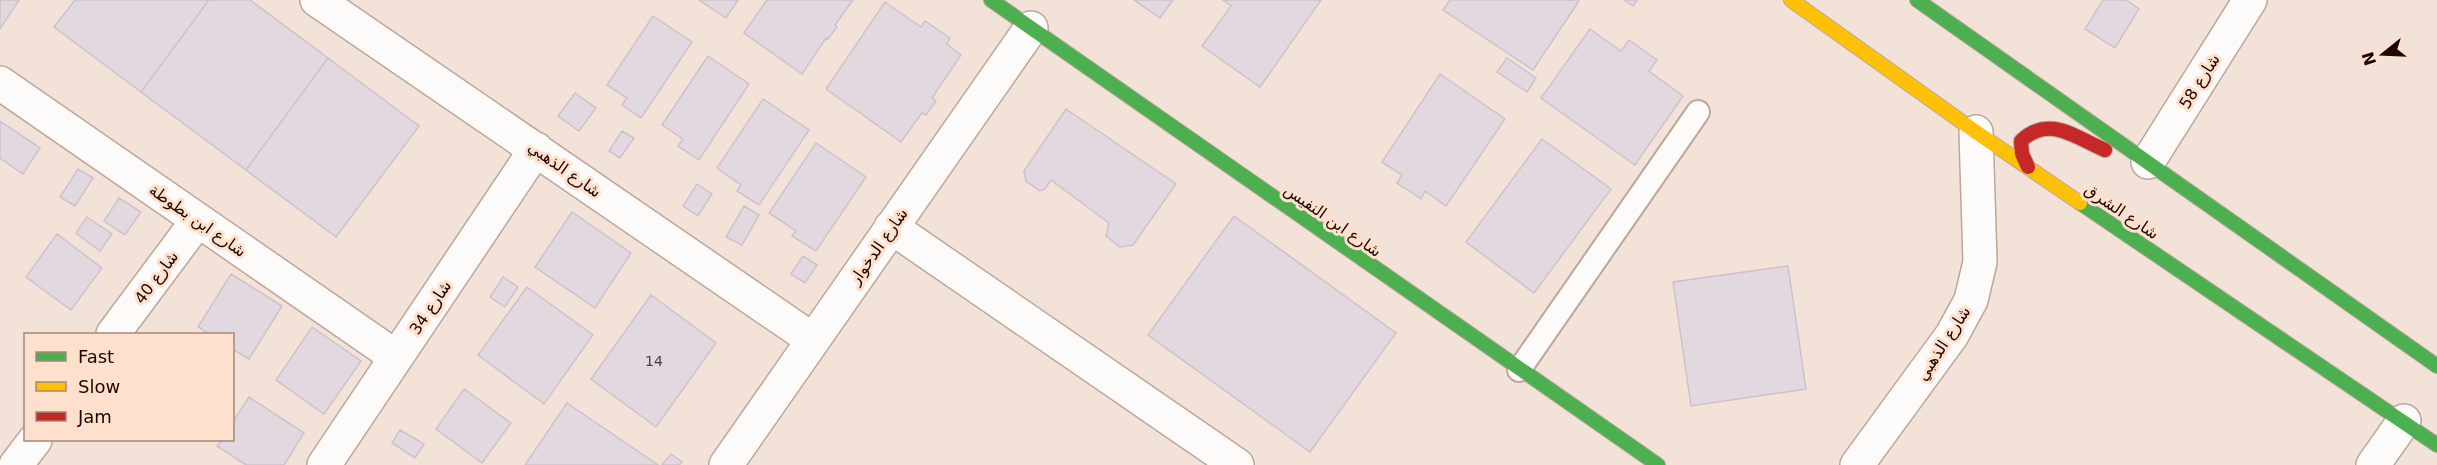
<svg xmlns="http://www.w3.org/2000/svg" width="2437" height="465" viewBox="0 0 2437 465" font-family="'DejaVu Sans','Noto Sans Arabic',sans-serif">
  <rect width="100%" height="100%" fill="#f3e2d7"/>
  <!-- building -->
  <path fill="#e2d8df" stroke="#cdc2cb" stroke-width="1.5" d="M 0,0 L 19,0 L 0,29 Z
    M 75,0 L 209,0 L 141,92 L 54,27 Z
    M 209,0 L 250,0 L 328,58 L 246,170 L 141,92 Z
    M 699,0 L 738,0 L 726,18 Z
    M 767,0 L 853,0 L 835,25 L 837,27 L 828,39 L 826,38 L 802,74 L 744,33 Z
    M 1134,0 L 1173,0 L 1160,18 Z
    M 1223,0 L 1321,0 L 1260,87 L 1202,46 L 1231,6 Z
    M 1450,0 L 1578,0 L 1579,1 L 1533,70 L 1443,10 Z
    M 1624,0 L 1637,0 L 1633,6 Z
    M 2103,0 L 2126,0 L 2139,9 L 2115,48 L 2085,29 Z
    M 885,2 L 921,27 L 925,21 L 950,38 L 947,44 L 961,55 L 932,98 L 936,101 L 926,115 L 922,113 L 901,142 L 826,89 Z
    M 653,16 L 692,42 L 641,118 L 622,105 L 627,98 L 607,85 Z
    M 1590,29 L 1621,51 L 1629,40 L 1657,60 L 1649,71 L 1683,96 L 1635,165 L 1541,98 Z
    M 708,56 L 749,84 L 699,160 L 678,146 L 683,139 L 662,125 Z
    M 328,58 L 419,126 L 336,237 L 246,170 Z
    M 1507,58 L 1536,78 L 1527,92 L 1497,72 Z
    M 1440,74 L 1505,119 L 1446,206 L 1425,191 L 1421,199 L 1397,183 L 1402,175 L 1382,162 Z
    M 575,93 L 596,108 L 579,131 L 558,116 Z
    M 763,99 L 809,130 L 759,205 L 737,191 L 741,185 L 717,168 Z
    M 1066,109 L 1176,184 L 1133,245 L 1120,247 L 1106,236 L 1109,223 L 1051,180 L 1045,189 L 1040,191 L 1026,181 L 1024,171 Z
    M 0,121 L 40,148 L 23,174 L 0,158 Z
    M 622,131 L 634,138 L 620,158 L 609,151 Z
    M 1542,139 L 1611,189 L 1534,293 L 1466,242 Z
    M 816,143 L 866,177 L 816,251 L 792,236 L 796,231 L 769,213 Z
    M 78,169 L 93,178 L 75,206 L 60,197 Z
    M 697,184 L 712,194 L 698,216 L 683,206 Z
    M 119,198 L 141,212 L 125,235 L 104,221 Z
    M 744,206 L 759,215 L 742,245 L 726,237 Z
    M 572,212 L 631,253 L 595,308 L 535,267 Z
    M 1234,216 L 1396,333 L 1310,452 L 1148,335 Z
    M 87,217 L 112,234 L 100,251 L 76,233 Z
    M 57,234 L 102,268 L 71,310 L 26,277 Z
    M 803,256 L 817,265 L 805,283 L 791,274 Z
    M 1788,266 L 1806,389 L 1691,406 L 1673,282 Z
    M 231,274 L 282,306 L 249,359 L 232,349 L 232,334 L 210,334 L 198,327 Z
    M 503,277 L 518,287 L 505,307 L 490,297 Z
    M 527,287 L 593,335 L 544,404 L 478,355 Z
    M 651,295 L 716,343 L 656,427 L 591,379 Z
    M 312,327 L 361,361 L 324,414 L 276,380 Z
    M 464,389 L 511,423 L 482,463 L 436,429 Z
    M 249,397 L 304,433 L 284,465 L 246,465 L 217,446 L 222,440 L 232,440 L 232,423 Z
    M 567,403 L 658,465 L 525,465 Z
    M 400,430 L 424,444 L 415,458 L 392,443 Z
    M 671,454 L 682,462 L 679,465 L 662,465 Z"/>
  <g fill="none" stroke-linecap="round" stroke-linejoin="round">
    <defs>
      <path id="lane" d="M 1519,370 L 1698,112"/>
      <path id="street" d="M 317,0 L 813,340
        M 0,83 L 396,357
        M 2148,162 L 2250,0
        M 891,227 L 1237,465
        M 113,334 L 198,220
        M 16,465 L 35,440
        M 324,465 L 536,149
        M 726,465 L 1031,28
        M 1857,465 L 1952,335 L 1971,300 L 1980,262 L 1976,132
        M 2373,465 L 2404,421"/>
      <path id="fast" d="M 991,0 L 1658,465
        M 1917,0 L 2437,366
        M 2080,203 L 2437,445"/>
      <path id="slow" d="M 1791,0 L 1976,132 L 2080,203"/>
      <path id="jam" d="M 2028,167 L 2022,154 L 2021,141 C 2049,114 2076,138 2105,150"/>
    </defs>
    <!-- lane casing -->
    <use href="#lane" stroke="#bca799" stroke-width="26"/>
    <!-- street casing -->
    <use href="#street" stroke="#bca799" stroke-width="36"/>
    <!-- fast casing -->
    <use href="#fast" stroke="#bca799" stroke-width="16"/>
    <!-- slow casing -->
    <use href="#slow" stroke="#bca799" stroke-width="16"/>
    <!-- jam casing -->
    <use href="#jam" stroke="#bca799" stroke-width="16"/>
    <!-- lane -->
    <use href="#lane" stroke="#fdfbf9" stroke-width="22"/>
    <!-- street -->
    <use href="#street" stroke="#fdfbf9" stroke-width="33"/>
    <!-- fast -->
    <use href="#fast" stroke="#4caf50" stroke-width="14"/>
    <!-- slow -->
    <use href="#slow" stroke="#ffc107" stroke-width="14"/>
    <!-- jam -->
    <use href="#jam" stroke="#c62828" stroke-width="14"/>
  </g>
  <g text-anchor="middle" stroke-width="6" stroke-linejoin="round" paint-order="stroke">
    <!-- number labels -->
    <g font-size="14" fill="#4f3a38">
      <text x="654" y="366">14</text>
    </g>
    <!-- street labels -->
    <g font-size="16" fill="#1e0600" stroke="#fee0cc">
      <text transform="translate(2199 81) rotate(-58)" y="6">شارع 58</text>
      <text transform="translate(565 169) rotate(35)" y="6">شارع الذهبي</text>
      <text transform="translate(2122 211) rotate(34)" y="6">شارع الشرق</text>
      <text transform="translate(198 220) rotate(35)" y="6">شارع ابن بطوطة</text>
      <text transform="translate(1333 220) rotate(35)" y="6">شارع ابن النفيس</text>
      <text transform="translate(878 246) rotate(-55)" y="6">شارع الدخوار</text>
      <text transform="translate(156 277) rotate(-53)" y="6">شارع 40</text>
      <text transform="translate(430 307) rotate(-56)" y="6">شارع 34</text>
      <text transform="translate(1943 343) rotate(-57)" y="6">شارع الذهبي</text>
    </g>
  </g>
  <!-- legend -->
  <rect x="24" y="333" width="210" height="108" fill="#fee0cc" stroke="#a4897a" stroke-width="1.5"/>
  <rect x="36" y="352" width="30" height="9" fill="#4caf50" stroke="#a4897a" stroke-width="1.5"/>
  <text x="78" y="363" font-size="18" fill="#1e0600">Fast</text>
  <rect x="36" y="382" width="30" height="9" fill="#ffc107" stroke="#a4897a" stroke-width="1.5"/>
  <text x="78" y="393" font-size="18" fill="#1e0600">Slow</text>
  <rect x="36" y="412" width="30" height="9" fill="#c62828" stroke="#a4897a" stroke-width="1.5"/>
  <text x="78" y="423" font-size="18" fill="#1e0600">Jam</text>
  <!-- north arrow -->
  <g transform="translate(2383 54) rotate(252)" stroke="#fee0cc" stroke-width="4.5" paint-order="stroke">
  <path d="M0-4.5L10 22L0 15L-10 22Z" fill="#1e0600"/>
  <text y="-9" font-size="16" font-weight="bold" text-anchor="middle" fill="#1e0600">N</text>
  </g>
</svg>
